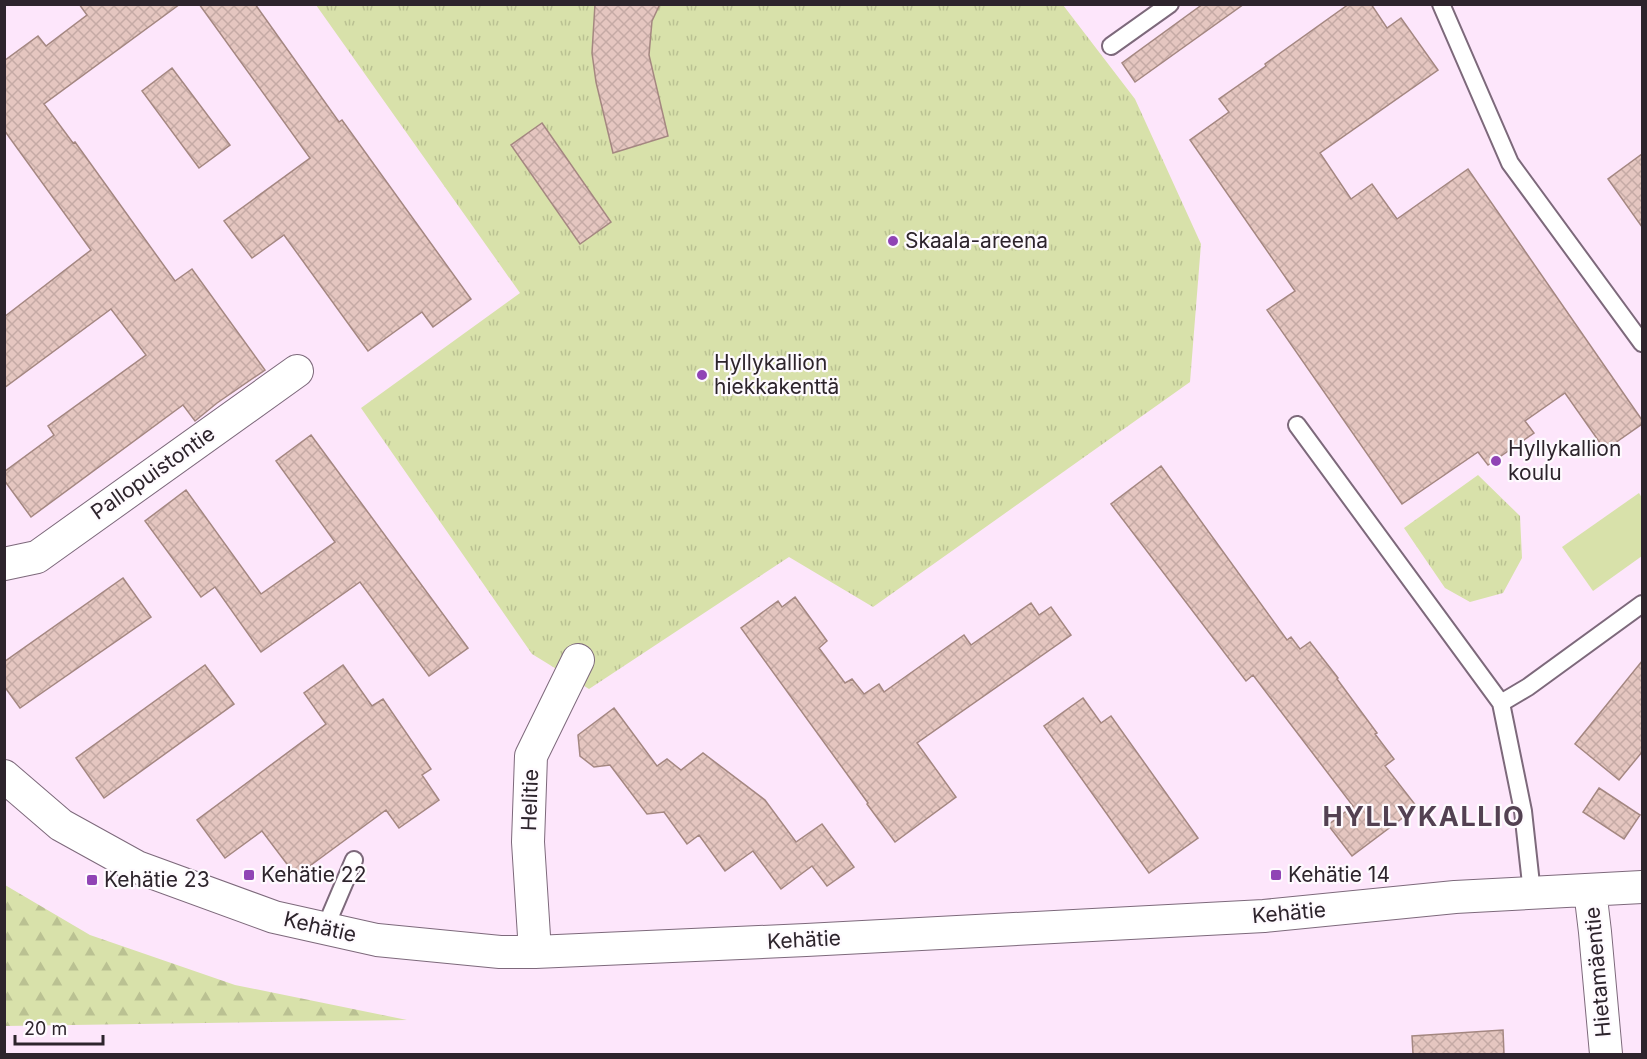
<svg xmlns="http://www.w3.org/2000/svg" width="1647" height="1059" viewBox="0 0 1647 1059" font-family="Inter,sans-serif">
  <defs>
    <pattern id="forest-firs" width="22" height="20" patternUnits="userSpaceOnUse" patternTransform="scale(1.5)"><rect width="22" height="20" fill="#d8e1aa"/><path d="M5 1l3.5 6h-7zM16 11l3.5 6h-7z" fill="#bac192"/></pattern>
    <pattern id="park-tufts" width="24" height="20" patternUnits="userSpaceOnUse" patternTransform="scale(1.5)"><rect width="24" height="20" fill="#d8e1aa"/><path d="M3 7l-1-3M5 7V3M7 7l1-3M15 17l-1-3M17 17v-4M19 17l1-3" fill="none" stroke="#bac192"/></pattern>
    <pattern id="building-cross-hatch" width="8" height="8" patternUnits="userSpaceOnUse" patternTransform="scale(1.5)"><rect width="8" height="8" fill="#e5c6c0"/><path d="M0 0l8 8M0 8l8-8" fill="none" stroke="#c5aaa5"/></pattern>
  </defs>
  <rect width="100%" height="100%" fill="#fde6fb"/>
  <!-- grass -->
  <path fill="#d8e1aa" d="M 1639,493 L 1642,498 L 1642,556 L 1593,591 L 1562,547 Z"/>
  <!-- forest -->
  <path fill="url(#forest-firs)" d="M 5,885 L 90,935 L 235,985 L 407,1020 L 5,1026 Z"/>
  <!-- park -->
  <path fill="url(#park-tufts)" d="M 316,5 L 1063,5 L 1135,99 L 1201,244 L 1190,382 L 873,607 L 789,557 L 589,689 L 532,654 L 361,408 L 520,293 Z
    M 1478,475 L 1520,516 L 1522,558 L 1503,593 L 1470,602 L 1445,588 L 1404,528 Z"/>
  <!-- building -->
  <path fill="url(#building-cross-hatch)" stroke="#a48781" stroke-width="1.5" d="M 79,4 L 180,4 L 44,104 L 73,143 L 75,142 L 175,281 L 192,269 L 265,370 L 217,403 L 195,421 L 183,405 L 31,517 L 4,480 L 4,472 L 54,435 L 48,426 L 146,355 L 111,309 L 4,388 L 4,317 L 91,250 L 4,130 L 4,61 L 38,36 L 46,46 L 87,15 Z
    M 199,4 L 255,4 L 339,122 L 342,120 L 471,299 L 433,327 L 422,312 L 368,351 L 284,235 L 252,258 L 224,221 L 310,158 Z
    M 595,4 L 660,4 L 652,21 L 649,55 L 668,136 L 613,153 L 596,82 L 592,53 Z
    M 1203,4 L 1244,4 L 1135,82 L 1122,63 Z
    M 1349,4 L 1371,4 L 1387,28 L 1401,18 L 1438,70 L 1320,153 L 1351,199 L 1372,184 L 1397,219 L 1468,169 L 1642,420 L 1642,424 L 1605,450 L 1565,393 L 1525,421 L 1534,433 L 1488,465 L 1478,452 L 1402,504 L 1267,310 L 1295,291 L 1190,140 L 1229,112 L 1219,99 L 1266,66 L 1265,64 Z
    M 172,68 L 230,145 L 199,168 L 142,91 Z
    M 542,123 L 611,222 L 580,244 L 511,145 Z
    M 1642,154 L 1642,227 L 1608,179 Z
    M 311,435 L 468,648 L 429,676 L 360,582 L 261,652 L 215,587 L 201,597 L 145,521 L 186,490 L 261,594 L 335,542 L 276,461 Z
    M 1161,466 L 1287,640 L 1291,637 L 1300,649 L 1310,642 L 1338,678 L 1337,679 L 1377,733 L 1375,734 L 1394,759 L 1385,766 L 1417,807 L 1352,856 L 1328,825 L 1353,806 L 1253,675 L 1246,681 L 1111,504 Z
    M 123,578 L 151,617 L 20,708 L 4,686 L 4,662 Z
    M 795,597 L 827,641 L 819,648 L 845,683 L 852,679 L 864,694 L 879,684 L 884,692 L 964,635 L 971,645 L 1031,603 L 1039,615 L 1051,607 L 1071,635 L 917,743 L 956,797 L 895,842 L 867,804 L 868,803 L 741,628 L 778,601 L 782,607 Z
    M 1642,661 L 1642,752 L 1619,780 L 1575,744 Z
    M 205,665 L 234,704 L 104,798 L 76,758 Z
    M 343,665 L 372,706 L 383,699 L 431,769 L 422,775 L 439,800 L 399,828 L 386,810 L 296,876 L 262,831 L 225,858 L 197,820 L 326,724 L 304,693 Z
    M 1083,698 L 1101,723 L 1111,716 L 1198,838 L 1149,873 L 1044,726 Z
    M 614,708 L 657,766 L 667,759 L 681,770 L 703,753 L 765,800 L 796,842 L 822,824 L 854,867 L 827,886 L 812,866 L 781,889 L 753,851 L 725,871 L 699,835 L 687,844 L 664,812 L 647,814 L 610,765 L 594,767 L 580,756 L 578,735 Z
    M 1599,788 L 1640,815 L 1624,839 L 1583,812 Z
    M 1503,1030 L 1504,1054 L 1413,1054 L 1412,1036 Z"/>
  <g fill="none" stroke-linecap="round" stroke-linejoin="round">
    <defs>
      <path id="service" d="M 1441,4 L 1510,163 L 1642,343
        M 1111,46 L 1170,4
        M 1297,425 L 1501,703 L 1523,811 L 1532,893
        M 1501,703 L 1528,687 L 1642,604
        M 328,929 L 331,914 L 354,860"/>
      <path id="minor" d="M 4,564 L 37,557 L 297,371
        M 4,776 L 61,825 L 137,867 L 274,917 L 377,940 L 500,952 L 535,952 L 806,940 L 1264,916 L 1455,897 L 1642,887
        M 1590,890 L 1595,932 L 1606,1054
        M 535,952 L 528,842 L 531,756 L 578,660"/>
    </defs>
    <!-- service casing -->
    <use href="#service" stroke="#7d697b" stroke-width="20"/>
    <!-- minor casing -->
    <use href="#minor" stroke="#7d697b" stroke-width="34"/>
    <!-- service -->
    <use href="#service" stroke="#fff" stroke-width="16"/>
    <!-- minor -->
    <use href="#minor" stroke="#fff" stroke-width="32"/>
  </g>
  <!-- markers -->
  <g fill="#9044b5" stroke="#fefafe" stroke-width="2">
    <circle cx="893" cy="241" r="6"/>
    <circle cx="702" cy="375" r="6"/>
    <circle cx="1496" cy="461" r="6"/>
    <rect x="243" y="869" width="12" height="12" rx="3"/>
    <rect x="1270" y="869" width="12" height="12" rx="3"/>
    <rect x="86" y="874" width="12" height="12" rx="3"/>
  </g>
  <g text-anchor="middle" stroke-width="4.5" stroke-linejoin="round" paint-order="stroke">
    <!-- poi labels -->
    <g font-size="21" fill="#2d242c" stroke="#fefafe" text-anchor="start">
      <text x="905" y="248">Skaala-areena</text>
      <text x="714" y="370">Hyllykallion<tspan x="714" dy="24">hiekkakenttä</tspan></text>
      <text x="1508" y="456">Hyllykallion<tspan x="1508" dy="24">koulu</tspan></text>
      <text x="261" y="882">Kehätie 22</text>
      <text x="1288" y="882">Kehätie 14</text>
      <text x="104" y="887">Kehätie 23</text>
    </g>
    <!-- street labels -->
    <g font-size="21" fill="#2d242c" stroke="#fefafe">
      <text transform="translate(153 473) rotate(-35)" y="7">Pallopuistontie</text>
      <text transform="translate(530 800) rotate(-88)" y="7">Helitie</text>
      <text transform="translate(1289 913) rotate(-5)" y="7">Kehätie</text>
      <text transform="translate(320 927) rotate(13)" y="7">Kehätie</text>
      <text transform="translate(804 940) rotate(-3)" y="7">Kehätie</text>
      <text transform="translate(1598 972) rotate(-95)" y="7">Hietamäentie</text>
    </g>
    <!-- district labels -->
    <g font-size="27" font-weight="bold" letter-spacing="1.5" fill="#534152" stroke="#fefafe">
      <text x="1424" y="826">HYLLYKALLIO</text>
    </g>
  </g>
  <!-- border -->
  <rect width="1647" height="1059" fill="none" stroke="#2d242c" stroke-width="12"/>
  <!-- scale -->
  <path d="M15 1035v9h88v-9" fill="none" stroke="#2d242c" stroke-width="3"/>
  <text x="24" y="1035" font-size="18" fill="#2d242c" stroke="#fefafe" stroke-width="4.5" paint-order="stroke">20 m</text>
</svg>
